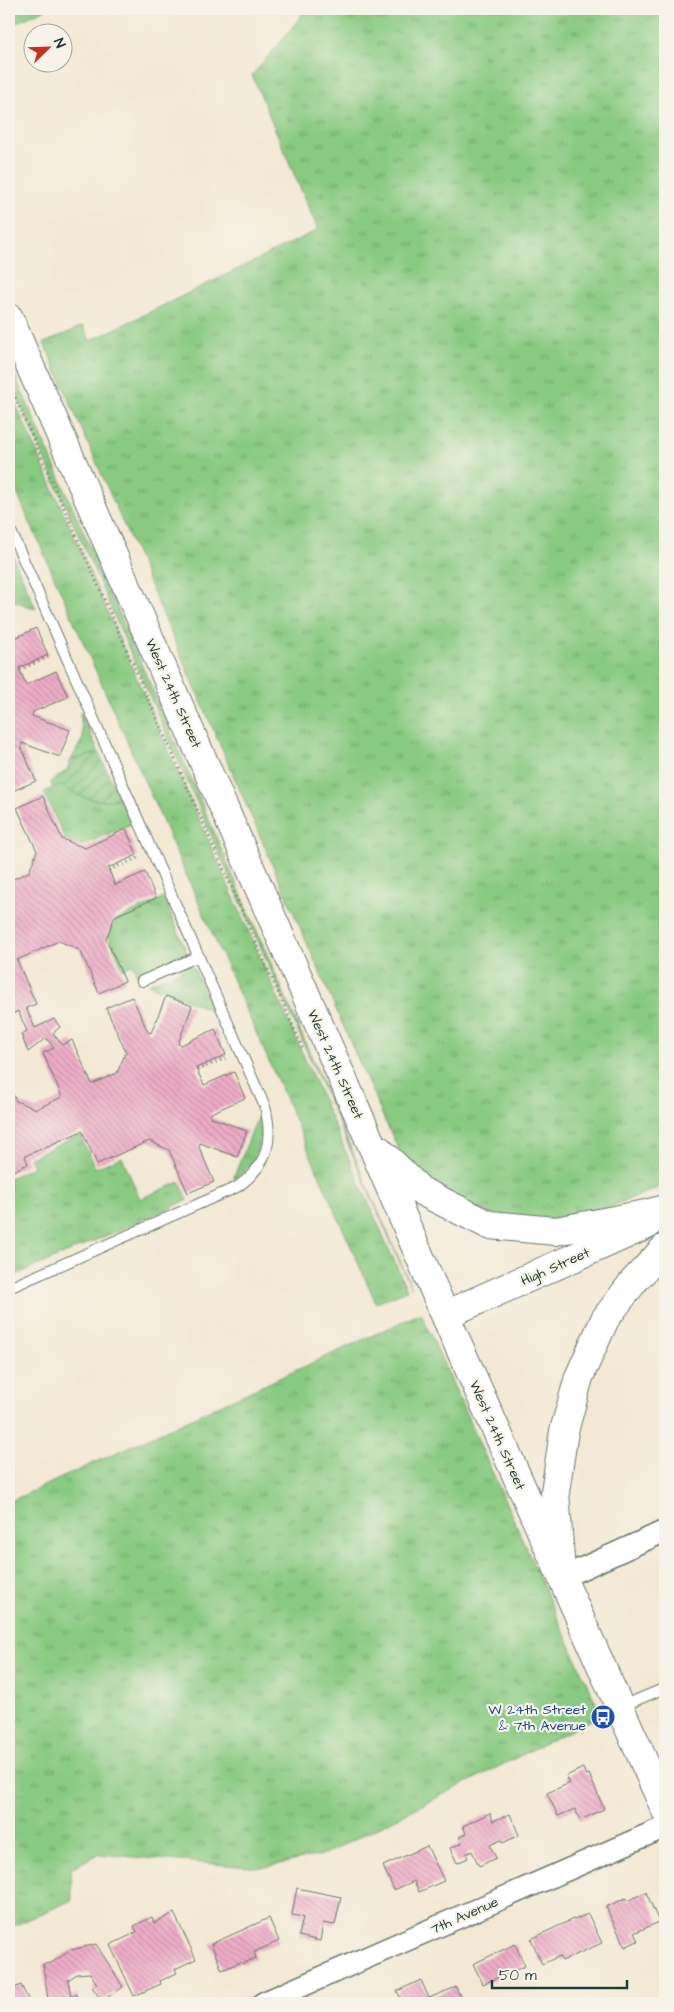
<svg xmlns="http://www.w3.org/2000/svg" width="674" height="2012" viewBox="0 0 674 2012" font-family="'Architects Daughter',sans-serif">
  <defs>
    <pattern id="grass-tufts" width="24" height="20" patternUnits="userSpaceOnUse" patternTransform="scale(1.25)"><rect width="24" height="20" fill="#89ca82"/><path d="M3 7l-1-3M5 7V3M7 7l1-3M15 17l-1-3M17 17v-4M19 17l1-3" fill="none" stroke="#6fa56b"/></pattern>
    <pattern id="park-dots" width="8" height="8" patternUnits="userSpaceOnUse" patternTransform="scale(1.25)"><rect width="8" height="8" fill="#89ca82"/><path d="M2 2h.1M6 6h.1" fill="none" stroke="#6fa56b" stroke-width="1.8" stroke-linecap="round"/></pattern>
    <pattern id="garden-furrows" width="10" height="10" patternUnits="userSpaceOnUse" patternTransform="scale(1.25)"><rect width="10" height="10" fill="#89ca82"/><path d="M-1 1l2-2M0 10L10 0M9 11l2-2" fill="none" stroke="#6fa56b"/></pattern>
    <pattern id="building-back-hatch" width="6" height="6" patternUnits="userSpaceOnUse" patternTransform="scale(1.25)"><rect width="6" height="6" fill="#eeadc7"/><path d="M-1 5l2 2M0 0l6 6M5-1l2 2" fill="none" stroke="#c08ea2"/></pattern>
  </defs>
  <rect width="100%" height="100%" fill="#f7f3e8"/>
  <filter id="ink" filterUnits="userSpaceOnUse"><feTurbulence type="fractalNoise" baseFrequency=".02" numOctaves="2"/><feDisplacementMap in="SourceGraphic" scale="10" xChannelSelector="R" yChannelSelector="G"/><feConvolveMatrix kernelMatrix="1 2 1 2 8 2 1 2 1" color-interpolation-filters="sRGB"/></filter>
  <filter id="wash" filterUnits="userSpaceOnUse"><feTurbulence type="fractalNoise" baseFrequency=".0096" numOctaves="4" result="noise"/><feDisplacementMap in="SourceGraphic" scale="20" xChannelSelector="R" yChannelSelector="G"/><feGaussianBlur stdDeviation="1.12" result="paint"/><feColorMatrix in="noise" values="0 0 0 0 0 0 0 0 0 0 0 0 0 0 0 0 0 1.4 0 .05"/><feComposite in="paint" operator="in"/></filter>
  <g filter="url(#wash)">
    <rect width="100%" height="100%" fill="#f3e8d3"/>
    <!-- grass -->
    <path fill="url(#grass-tufts)" stroke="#54845b" d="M 305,9 L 665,9 L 665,1185 L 587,1216 L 559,1220 L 496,1217 L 431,1184 L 403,1158 L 384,1119 L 44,343 L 83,326 L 90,341 L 318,230 L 252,75 L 295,25 Z
      M 9,362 L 98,565 L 96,567 L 99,574 L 102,573 L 411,1287 L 9,378 Z
      M 9,389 L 407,1290 L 376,1303 L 9,475 Z
      M 9,547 L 36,609 L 9,599 Z
      M 81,712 L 99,753 L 71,760 L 83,738 L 80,714 Z
      M 61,784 C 78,797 98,804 119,798 L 131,824 L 82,845 L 65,839 L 44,792 Z
      M 164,898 L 188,955 L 138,977 L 133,964 L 123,969 L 109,936 L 116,920 Z
      M 189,967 L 194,968 L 213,1011 L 148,984 Z
      M 259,1114 C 264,1140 257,1165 233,1179 Z
      M 80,1135 L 95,1168 L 122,1157 L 140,1199 L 180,1182 L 188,1200 L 9,1278 L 9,1178 L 33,1167 L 29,1158 Z
      M 421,1313 L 601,1715 L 325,1854 L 261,1868 L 99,1854 L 71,1868 L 72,1900 L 9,1928 L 9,1502 Z"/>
    <!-- park -->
    <path fill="url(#park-dots)" stroke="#54845b" d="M 9,9 L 46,9 L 9,26 Z"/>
    <!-- garden -->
    <path fill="url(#garden-furrows)" stroke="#54845b" d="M 99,753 L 119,798 C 98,804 78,797 61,785 L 53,788 L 50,782 L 66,771 L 71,760 Z"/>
    <g id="blocks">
      <!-- building -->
      <path fill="url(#building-back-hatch)" d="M 9,603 L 14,605 L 9,619 Z
        M 36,628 L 48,655 L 19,668 L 26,685 L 56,671 L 68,697 L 33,712 L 32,716 L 70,730 L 60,757 L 22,743 L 21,746 L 36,781 L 10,792 L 9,788 L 9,641 Z
        M 43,796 L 62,839 L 85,848 L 126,829 L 137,855 L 108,868 L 115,885 L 145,872 L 156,898 L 115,916 L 106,939 L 125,981 L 99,993 L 80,950 L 59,941 L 17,960 L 36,1004 L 26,1008 L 35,1028 L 54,1019 L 60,1027 L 53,1033 L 62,1045 L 72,1040 L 92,1084 L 117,1073 L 126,1052 L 106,1008 L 132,997 L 148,1032 L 151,1033 L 166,996 L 192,1006 L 178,1044 L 181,1045 L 215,1029 L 226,1055 L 196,1068 L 204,1085 L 234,1072 L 245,1098 L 211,1113 L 210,1117 L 247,1131 L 237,1157 L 200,1143 L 199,1147 L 214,1182 L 188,1193 L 169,1150 L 149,1141 L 97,1164 L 82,1131 L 25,1156 L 28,1164 L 9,1173 L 9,1086 L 16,1101 L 36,1109 L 62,1097 L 43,1053 L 54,1048 L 46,1038 L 28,1052 L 21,1034 L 27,1031 L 18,1011 L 9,1016 L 9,881 L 29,872 L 37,851 L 17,808 Z
        M 583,1768 L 586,1775 L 589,1774 L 604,1809 L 580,1820 L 575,1809 L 558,1816 L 547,1793 L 570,1783 L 566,1776 Z
        M 490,1813 L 493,1821 L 510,1814 L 519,1835 L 503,1843 L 501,1840 L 490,1845 L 496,1858 L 479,1866 L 472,1851 L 466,1854 L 468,1858 L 457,1863 L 450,1848 L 462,1843 L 459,1837 L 466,1834 L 463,1826 Z
        M 427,1846 L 444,1881 L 419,1892 L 414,1881 L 394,1890 L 383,1866 Z
        M 297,1888 L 341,1897 L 335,1925 L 323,1923 L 320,1941 L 299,1936 L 303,1917 L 292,1915 Z
        M 646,1892 L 659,1922 L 634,1933 L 638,1941 L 625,1947 L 606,1907 L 626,1898 L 627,1901 Z
        M 174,1913 L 196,1959 L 175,1969 L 177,1973 L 160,1981 L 161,1984 L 134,1996 L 110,1945 L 137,1932 L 134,1926 L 152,1917 L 154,1923 Z
        M 588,1914 L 602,1943 L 562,1961 L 560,1956 L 542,1964 L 531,1939 L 573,1919 L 574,1920 Z
        M 269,1918 L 279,1941 L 254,1952 L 256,1958 L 242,1964 L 241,1962 L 222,1970 L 211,1944 Z
        M 96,1944 L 123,1987 L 102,2001 L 92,1987 L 97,1984 L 90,1973 L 77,1974 L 68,1980 L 71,1996 L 77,1994 L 79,2003 L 51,2003 L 48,2000 L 43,1964 L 51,1963 L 71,1950 Z
        M 515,1944 L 525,1966 L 483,1984 L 473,1964 Z
        M 421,1980 L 429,1998 L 456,1987 L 463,2003 L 403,2003 L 397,1991 Z
        M 21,1985 L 30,2003 L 9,2003 L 9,1990 Z"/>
    </g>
  </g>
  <g filter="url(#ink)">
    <use href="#blocks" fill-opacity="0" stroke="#69796c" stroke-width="1"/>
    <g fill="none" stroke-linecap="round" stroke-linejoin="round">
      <defs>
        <path id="lane" d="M 9,527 L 265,1107 C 274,1142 267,1166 237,1187 L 9,1288
          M 142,981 L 199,956
          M 620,1707 L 665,1688"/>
        <path id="street" d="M 561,1578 L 665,1531
          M 263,2003 L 665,1827"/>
        <path id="secondary" d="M 9,318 L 370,1141 L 445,1315 L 665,1809
          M 379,1150 L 421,1191 L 489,1225 L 556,1231 L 646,1214 L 665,1209
          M 445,1315 L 647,1225
          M 560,1559 L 555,1492 L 564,1431 L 579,1377 L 605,1319 L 634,1281 L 665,1248"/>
      </defs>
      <!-- lane casing -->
      <use href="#lane" stroke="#69796c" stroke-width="12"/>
      <!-- street casing -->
      <use href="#street" stroke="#69796c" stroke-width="24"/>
      <!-- secondary casing -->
      <use href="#secondary" stroke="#69796c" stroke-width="30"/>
      <!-- path -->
      <path stroke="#69796c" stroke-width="3" stroke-dasharray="1 4" stroke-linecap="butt" d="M 9,384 L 304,1051
        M 20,670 L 51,656
        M 109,870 L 140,857
        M 197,1070 L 229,1057"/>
      <!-- lane -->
      <use href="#lane" stroke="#fff" stroke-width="10"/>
      <!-- street -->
      <use href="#street" stroke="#fff" stroke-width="21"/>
      <!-- secondary -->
      <use href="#secondary" stroke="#fff" stroke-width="28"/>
    </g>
  </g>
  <!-- icons -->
  <defs>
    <symbol id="bus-disc" viewBox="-11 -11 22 22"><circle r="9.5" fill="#1a4fb4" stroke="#f7f3e8"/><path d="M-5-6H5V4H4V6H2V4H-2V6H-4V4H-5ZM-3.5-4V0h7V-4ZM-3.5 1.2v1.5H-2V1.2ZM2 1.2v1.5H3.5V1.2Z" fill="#fff"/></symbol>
  </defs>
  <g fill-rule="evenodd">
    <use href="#bus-disc" x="589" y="1703" width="28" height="28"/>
  </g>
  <g text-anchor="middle" stroke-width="4.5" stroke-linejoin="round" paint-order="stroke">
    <!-- street labels -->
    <g font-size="14" fill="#1f3d34" stroke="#f7f3e8">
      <text transform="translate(174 693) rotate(66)" y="5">West 24th Street</text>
      <text transform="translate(336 1064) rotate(66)" y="5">West 24th Street</text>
      <text transform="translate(555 1266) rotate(-24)" y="5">High Street</text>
      <text transform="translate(498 1435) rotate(66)" y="5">West 24th Street</text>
      <text transform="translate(464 1915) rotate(-24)" y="5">7th Avenue</text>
    </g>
    <!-- transit labels -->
    <g font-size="14" fill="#164399" stroke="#f7f3e8" text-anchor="end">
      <text x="586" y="1714">W 24th Street<tspan x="586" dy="16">&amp; 7th Avenue</tspan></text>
    </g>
  </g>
  <!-- margin -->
  <rect width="674" height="2012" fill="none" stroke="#f7f3e8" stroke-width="30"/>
  <!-- north arrow -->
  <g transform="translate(48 48) rotate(67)"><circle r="24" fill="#f7f3e8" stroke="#a1aaa0"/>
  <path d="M0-4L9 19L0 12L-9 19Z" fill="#c8321e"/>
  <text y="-8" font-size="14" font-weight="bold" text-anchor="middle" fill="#1f3d34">N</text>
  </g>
  <!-- scale -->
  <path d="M492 1980v8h135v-8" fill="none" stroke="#1f3d34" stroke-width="2.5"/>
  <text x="499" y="1980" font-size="15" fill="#1f3d34" stroke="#f7f3e8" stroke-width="4" paint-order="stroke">50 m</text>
</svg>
